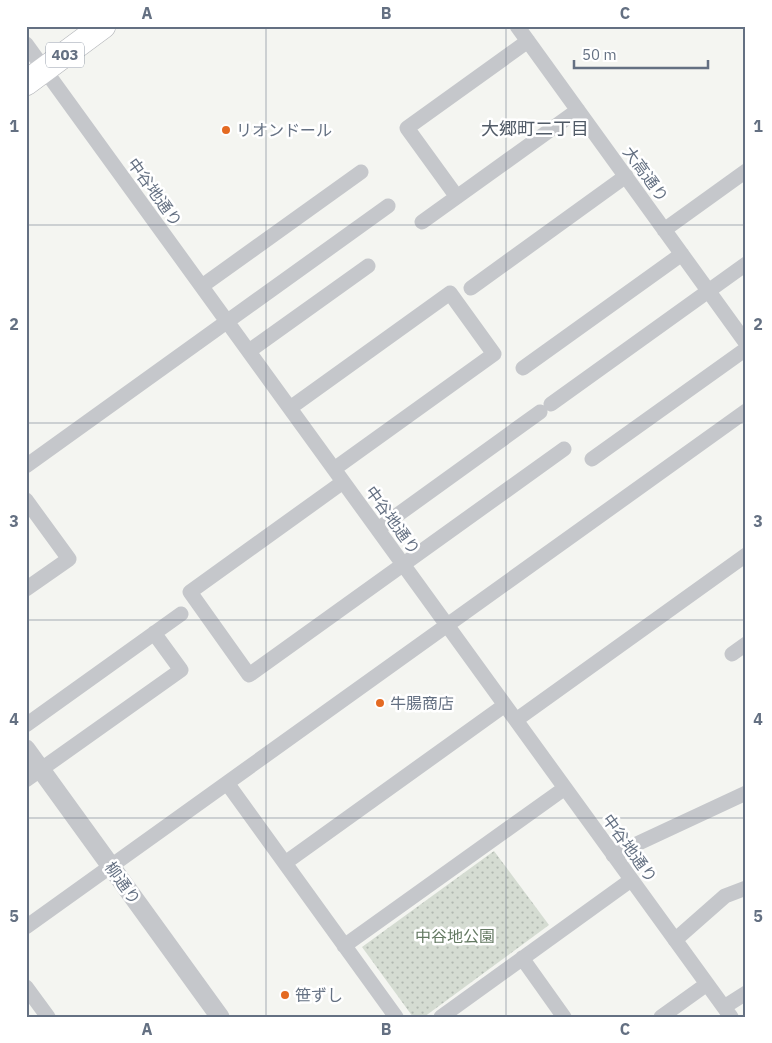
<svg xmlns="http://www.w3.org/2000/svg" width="772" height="1043" viewBox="0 0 772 1043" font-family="'IBM Plex Sans','Noto Sans JP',sans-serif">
  <defs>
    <pattern id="grass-dots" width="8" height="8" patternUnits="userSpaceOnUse" patternTransform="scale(1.25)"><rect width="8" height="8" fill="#d5dcd2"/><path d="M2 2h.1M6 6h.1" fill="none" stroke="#b0b7b0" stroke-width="1.8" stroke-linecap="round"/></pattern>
  </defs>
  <rect width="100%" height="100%" fill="#f4f5f1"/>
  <!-- grass -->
  <path fill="url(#grass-dots)" d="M 494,851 L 549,925 L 424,1017 L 413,1017 L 362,947 Z"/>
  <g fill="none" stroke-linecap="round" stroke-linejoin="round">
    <defs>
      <path id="trunk" d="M 26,83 L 103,26"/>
    </defs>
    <!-- trunk casing -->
    <use href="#trunk" stroke="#b5b7bb" stroke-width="26"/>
    <!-- minor -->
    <path stroke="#c5c7cb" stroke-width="15" d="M 517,26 L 746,343
      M 26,44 L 731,1017
      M 457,197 L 407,128 L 528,41
      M 422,222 L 578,110
      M 664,230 L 746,171
      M 202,286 L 361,172
      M 471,288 L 626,176
      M 249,351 L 368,266
      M 523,368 L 682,254
      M 551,404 L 746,264
      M 290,408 L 450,293 L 494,354 L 334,469
      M 592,459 L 746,349
      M 26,466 L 388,206
      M 343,482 L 190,592 L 249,675 L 564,449
      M 26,500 L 69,559 L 26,589
      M 378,529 L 540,412
      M 732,654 L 746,644
      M 516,720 L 746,555
      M 26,725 L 181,614
      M 26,780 L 181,670 L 154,633
      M 227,783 L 396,1017
      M 613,855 L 746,793
      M 285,863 L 505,705
      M 26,927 L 746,411
      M 675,940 L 725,896 L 746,888
      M 344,946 L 565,788
      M 522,958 L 564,1017
      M 26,987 L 48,1017
      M 724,1007 L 746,993
      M 441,1017 L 631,880
      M 661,1017 L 707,984"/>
    <!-- tertiary -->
    <path stroke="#c5c7cb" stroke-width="19" d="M 26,749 L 220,1017"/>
    <!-- trunk -->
    <use href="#trunk" stroke="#fff" stroke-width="25"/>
  </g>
  <!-- grid -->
  <path fill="none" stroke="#647082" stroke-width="1" stroke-opacity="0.55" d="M 266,26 L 266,1017M 506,26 L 506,1017M 26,225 L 746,225M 26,423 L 746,423M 26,620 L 746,620M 26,818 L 746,818"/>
  <!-- markers -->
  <g fill="#e46a22" stroke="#fff" stroke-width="2">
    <circle cx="226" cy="130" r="5"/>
    <circle cx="380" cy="703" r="5"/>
    <circle cx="285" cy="995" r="5"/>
  </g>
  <g text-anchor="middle" stroke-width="5" stroke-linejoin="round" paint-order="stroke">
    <!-- shield labels -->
    <rect fill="#fff" stroke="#929ba8" stroke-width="1" x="46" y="42.5" width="38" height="25" rx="4"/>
    <g font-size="15" font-weight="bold" fill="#647082">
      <text x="65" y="60">403</text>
    </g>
    <!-- poi labels -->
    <g font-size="16" fill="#647082" stroke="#fff" text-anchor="start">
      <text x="236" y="136">リオンドール</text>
      <text x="390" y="709">牛腸商店</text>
      <text x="295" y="1001">笹ずし</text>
    </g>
    <!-- street labels -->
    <g font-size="16" fill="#647082" stroke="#fff">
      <text transform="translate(646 174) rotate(54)" y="6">大高通り</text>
      <text transform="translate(155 192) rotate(54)" y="6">中谷地通り</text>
      <text transform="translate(393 520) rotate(54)" y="6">中谷地通り</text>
      <text transform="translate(630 848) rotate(54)" y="6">中谷地通り</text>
      <text transform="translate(123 883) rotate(54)" y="6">柳通り</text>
    </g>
    <!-- park labels -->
    <g font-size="16" fill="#647962" stroke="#fff">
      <text x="455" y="942">中谷地公園</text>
    </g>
    <!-- neighbourhood labels -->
    <g font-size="18" fill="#515b67" stroke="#fff">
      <text x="535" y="135">大郷町二丁目</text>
    </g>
  </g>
  <!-- border -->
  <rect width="772" height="1043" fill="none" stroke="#ffffff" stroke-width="55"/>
  <!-- scale -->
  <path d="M574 60v8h134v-8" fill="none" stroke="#647082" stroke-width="2.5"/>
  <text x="582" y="60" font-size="15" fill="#647082" stroke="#ffffff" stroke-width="4" paint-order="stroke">50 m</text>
  <rect x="28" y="28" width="716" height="988" fill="none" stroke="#647082" stroke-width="2"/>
  <g font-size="16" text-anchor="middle" font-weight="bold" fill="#647082">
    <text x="147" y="19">A</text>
    <text x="386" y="19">B</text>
    <text x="625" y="19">C</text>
    <text x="14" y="132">1</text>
    <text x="758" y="132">1</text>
    <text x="14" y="330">2</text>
    <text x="758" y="330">2</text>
    <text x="14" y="527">3</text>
    <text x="758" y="527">3</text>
    <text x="14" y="725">4</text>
    <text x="758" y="725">4</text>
    <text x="14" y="922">5</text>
    <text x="758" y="922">5</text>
    <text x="147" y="1035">A</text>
    <text x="386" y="1035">B</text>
    <text x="625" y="1035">C</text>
  </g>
</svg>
